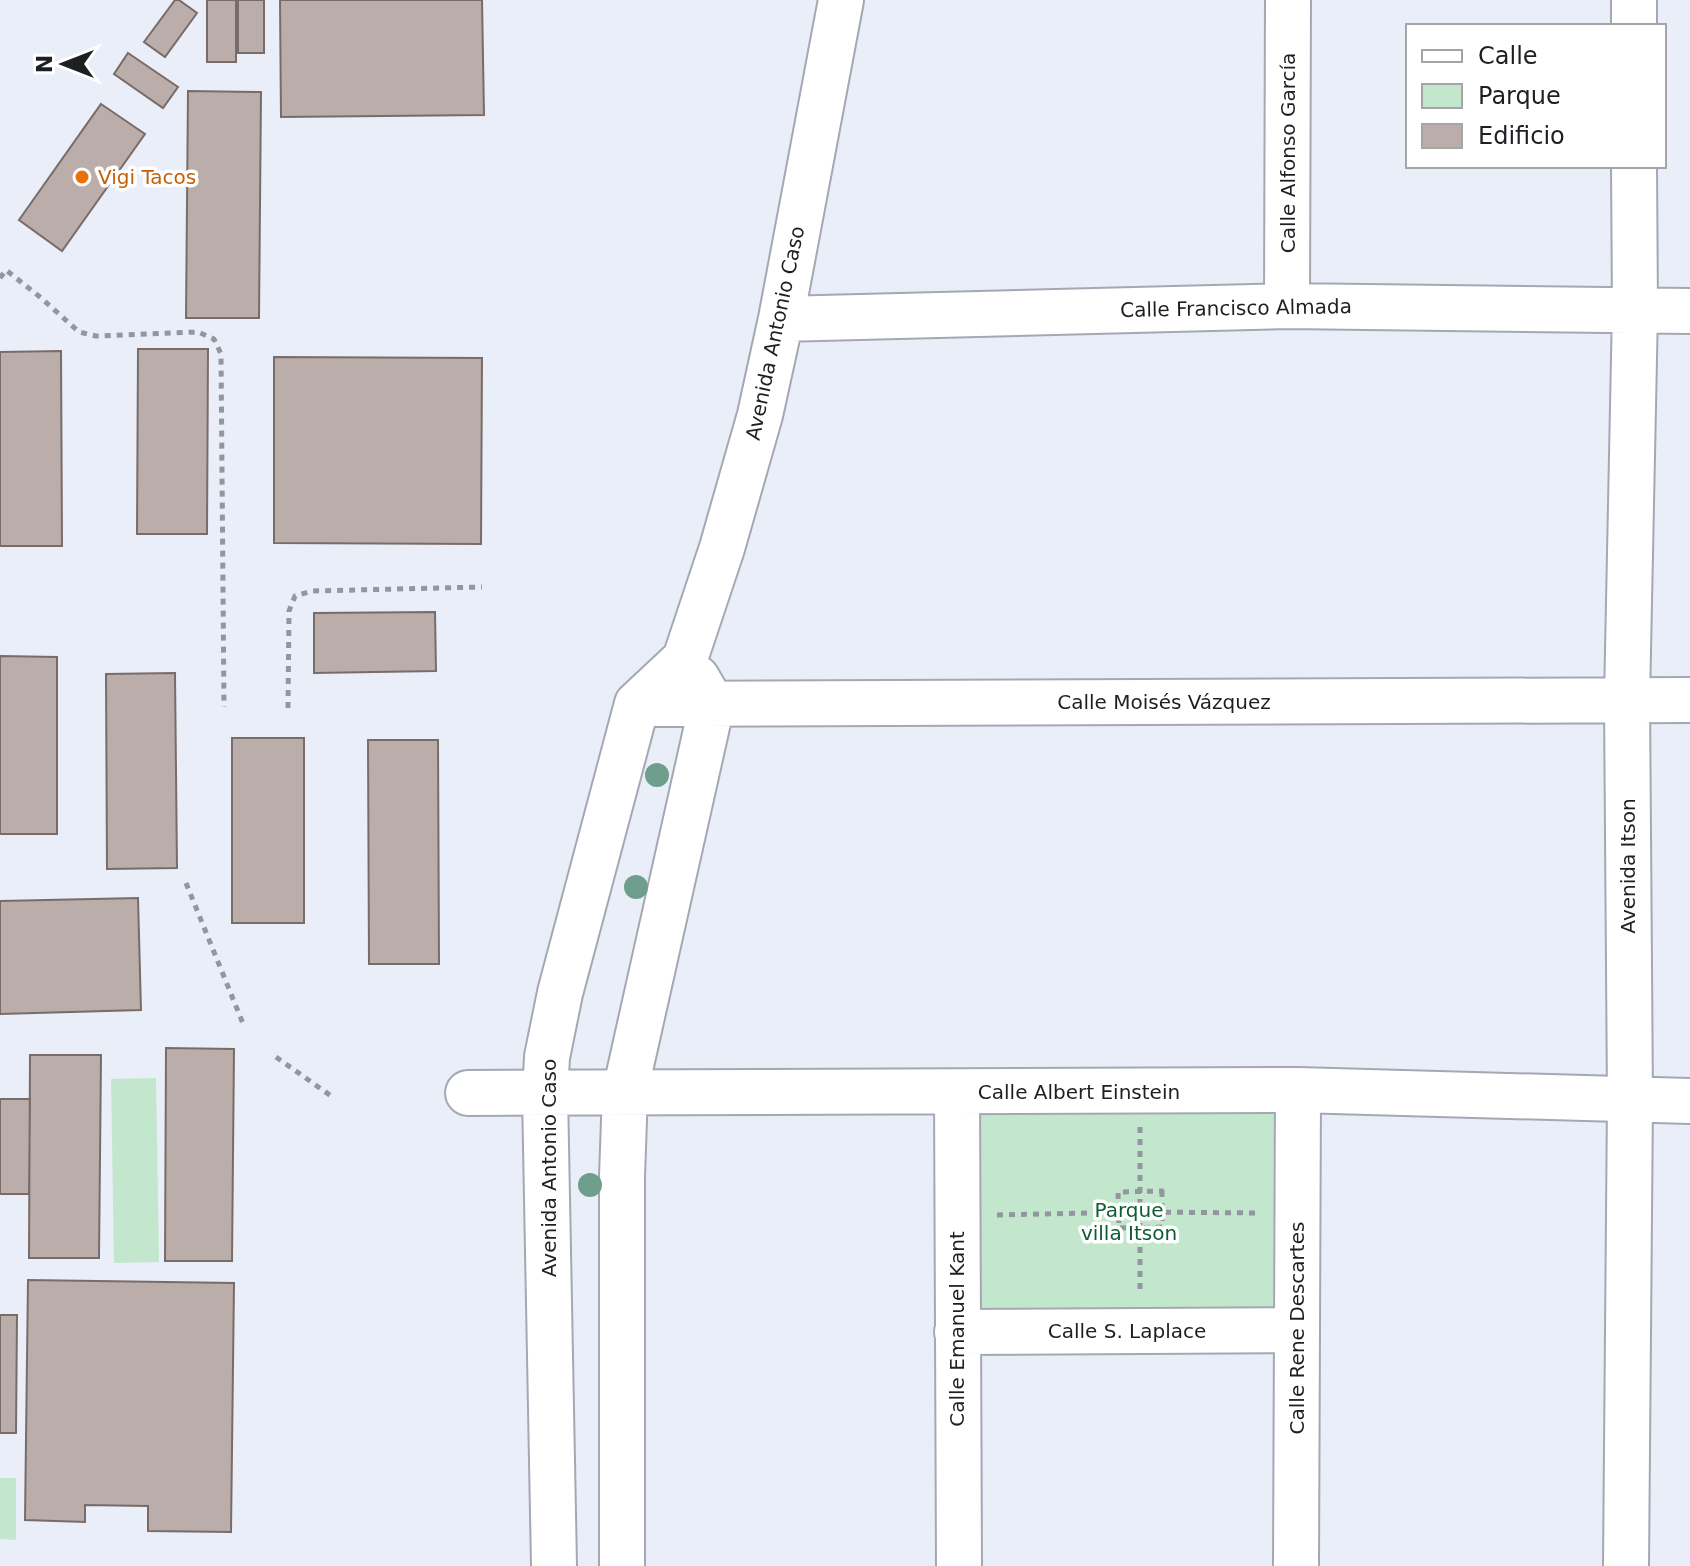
<svg xmlns="http://www.w3.org/2000/svg" width="1690" height="1566" viewBox="0 0 1690 1566" font-family="'DejaVu Sans',sans-serif">
  <rect width="100%" height="100%" fill="#e9eef9"/>
  <!-- green -->
  <path fill="#c3e7cd" d="M 156,1078 L 159,1262 L 114,1263 L 111,1079 Z
    M 1282,1108 L 1283,1334 L 977,1336 L 976,1109 Z
    M 0,1478 L 16,1478 L 16,1540 L 0,1539 Z"/>
  <!-- building -->
  <path fill="#bbadaa" stroke="#786c69" stroke-width="2" d="M 175,0 L 179,0 L 197,13 L 165,57 L 144,42 Z
    M 207,0 L 236,0 L 236,62 L 207,62 Z
    M 238,0 L 264,0 L 264,53 L 238,53 Z
    M 280,0 L 482,0 L 484,115 L 281,117 Z
    M 128,53 L 178,87 L 163,108 L 114,74 Z
    M 188,91 L 261,92 L 259,318 L 186,318 Z
    M 101,104 L 145,134 L 62,251 L 19,220 Z
    M 138,349 L 208,349 L 207,534 L 137,534 Z
    M 61,351 L 62,546 L 0,546 L 0,352 Z
    M 274,357 L 482,358 L 481,544 L 274,543 Z
    M 435,612 L 436,671 L 314,673 L 314,613 Z
    M 0,656 L 57,657 L 57,834 L 0,834 Z
    M 175,673 L 177,868 L 107,869 L 106,674 Z
    M 232,738 L 304,738 L 304,923 L 232,923 Z
    M 368,740 L 438,740 L 439,964 L 369,964 Z
    M 138,898 L 141,1010 L 0,1014 L 0,901 Z
    M 166,1048 L 234,1049 L 232,1261 L 165,1261 Z
    M 30,1055 L 101,1055 L 99,1258 L 29,1258 Z
    M 0,1099 L 30,1099 L 29,1194 L 0,1194 Z
    M 28,1280 L 234,1283 L 231,1532 L 148,1531 L 148,1506 L 85,1505 L 85,1522 L 25,1520 Z
    M 0,1315 L 17,1315 L 16,1433 L 0,1433 Z"/>
  <g fill="none" stroke-linecap="round" stroke-linejoin="round">
    <defs>
      <path id="minor" d="M 1634,0 L 1634,26
        M 1287,306 L 1288,0
        M 781,319 L 1287,306 L 1690,311
        M 637,704 L 1690,700
        M 957,1092 L 959,1566
        M 468,1093 L 1298,1090 L 1690,1101
        M 957,1332 L 1297,1330
        M 554,1566 L 545,1093 L 547,1057 L 560,993 L 637,704 L 685,659 L 722,548 L 760,415 L 781,319 L 841,0
        M 622,1566 L 622,1176 L 625,1092 L 712,704 L 697,678
        M 1296,1566 L 1298,1090
        M 1626,1566 L 1630,1099 L 1627,700 L 1635,309 L 1634,166"/>
    </defs>
    <!-- minor casing -->
    <use href="#minor" stroke="#a4a8b3" stroke-width="48"/>
    <!-- path -->
    <path stroke="#92969e" stroke-width="5" stroke-dasharray="6 6" stroke-linecap="butt" d="M 0,278 L 6,270 L 40,297 L 79,332 L 96,336 L 198,332 L 214,339 L 221,354 L 224,707
      M 288,708 L 289,611 L 295,596 L 312,591 L 482,587
      M 186,883 L 244,1026
      M 276,1057 L 334,1098
      M 1140,1127 L 1140,1293
      M 1162,1191 L 1162,1227 L 1119,1228 L 1118,1192 Z
      M 997,1215 L 1140,1212 L 1259,1213"/>
    <!-- minor -->
    <use href="#minor" stroke="#fff" stroke-width="44"/>
  </g>
  <!-- trees -->
  <g fill="#6f9f8c">
    <circle cx="657" cy="775" r="12"/>
    <circle cx="636" cy="887" r="12"/>
    <circle cx="590" cy="1185" r="12"/>
  </g>
  <!-- markers -->
  <circle fill="#e8710a" stroke="#fff" stroke-width="3" cx="82" cy="177" r="8"/>
  <g text-anchor="middle" stroke-width="7" stroke-linejoin="round" paint-order="stroke">
    <!-- street labels -->
    <g font-size="20" fill="#1d1f23" stroke="#fff">
      <text transform="translate(1288 153) rotate(-90)" y="7">Calle Alfonso García</text>
      <text transform="translate(1236 308) rotate(-1)" y="7">Calle Francisco Almada</text>
      <text transform="translate(775 333) rotate(-78)" y="7">Avenida Antonio Caso</text>
      <text x="1164" y="709">Calle Moisés Vázquez</text>
      <text transform="translate(1628 866) rotate(-90)" y="7">Avenida Itson</text>
      <text x="1079" y="1099">Calle Albert Einstein</text>
      <text transform="translate(549 1168) rotate(-90)" y="7">Avenida Antonio Caso</text>
      <text transform="translate(1297 1328) rotate(-90)" y="7">Calle Rene Descartes</text>
      <text transform="translate(957 1329) rotate(-90)" y="7">Calle Emanuel Kant</text>
      <text x="1127" y="1338">Calle S. Laplace</text>
    </g>
    <!-- food labels -->
    <g font-size="20" fill="#c56008" stroke="#fff" text-anchor="start">
      <text x="98" y="184">Vigi Tacos</text>
    </g>
    <!-- park labels -->
    <g font-size="20" fill="#0b5e33" stroke="#fff">
      <text x="1129" y="1217">Parque<tspan x="1129" dy="23">villa Itson</tspan></text>
    </g>
  </g>
  <!-- legend -->
  <rect x="1406" y="24" width="260" height="144" fill="#ffffff" stroke="#a5a5a7" stroke-width="2"/>
  <rect x="1422" y="50" width="40" height="12" fill="#ffffff" stroke="#a5a5a7" stroke-width="2"/>
  <text x="1478" y="64" font-size="24" fill="#1d1f23">Calle</text>
  <rect x="1422" y="84" width="40" height="24" fill="#c3e7cd" stroke="#a5a5a7" stroke-width="2"/>
  <text x="1478" y="104" font-size="24" fill="#1d1f23">Parque</text>
  <rect x="1422" y="124" width="40" height="24" fill="#bbadaa" stroke="#a5a5a7" stroke-width="2"/>
  <text x="1478" y="144" font-size="24" fill="#1d1f23">Edificio</text>
  <!-- north arrow -->
  <g transform="translate(64 64) rotate(270)" stroke="#ffffff" stroke-width="6" paint-order="stroke">
  <path d="M0-6L14 30L0 20L-14 30Z" fill="#1d1f23"/>
  <text y="-12" font-size="22" font-weight="bold" text-anchor="middle" fill="#1d1f23">N</text>
  </g>
</svg>
